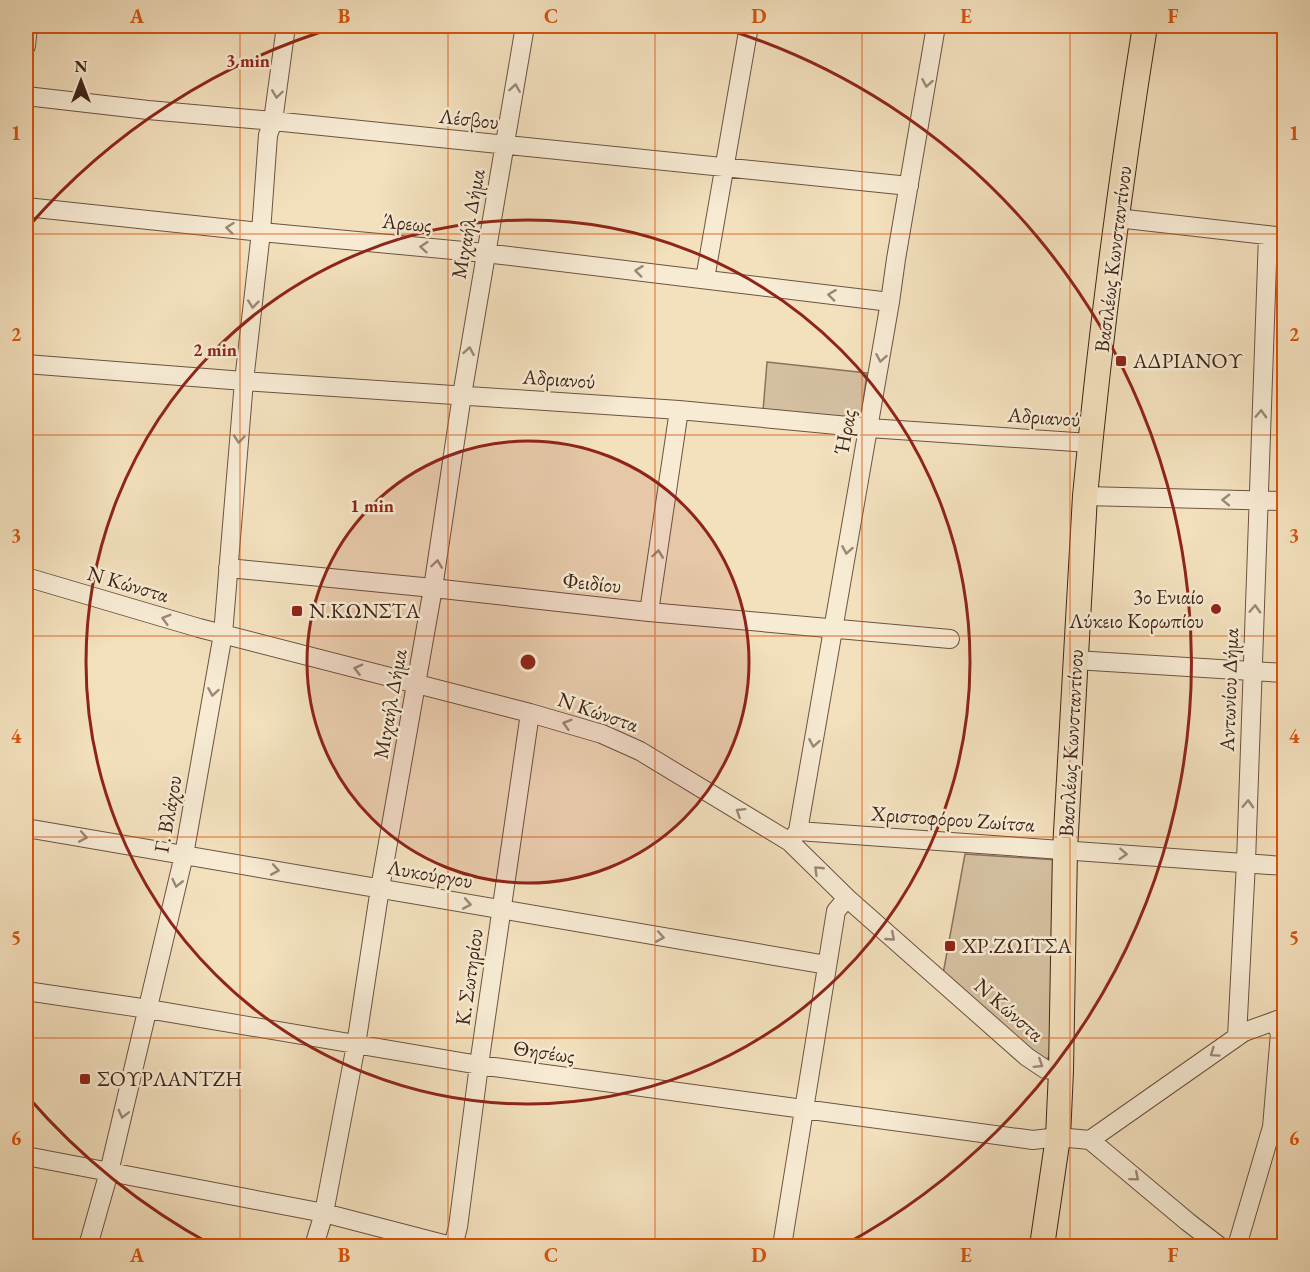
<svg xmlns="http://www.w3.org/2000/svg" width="1310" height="1272" viewBox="0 0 1310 1272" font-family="'EB Garamond',serif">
  <rect width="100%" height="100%" fill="#f3e0bd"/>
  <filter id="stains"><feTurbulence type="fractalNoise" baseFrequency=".00333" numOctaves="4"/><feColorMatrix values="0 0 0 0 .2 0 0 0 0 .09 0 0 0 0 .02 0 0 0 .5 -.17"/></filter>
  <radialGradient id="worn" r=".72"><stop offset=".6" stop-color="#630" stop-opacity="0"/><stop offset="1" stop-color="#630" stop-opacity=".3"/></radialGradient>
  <!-- green -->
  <path fill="#d4c0a1" stroke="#8a725c" stroke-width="1.5" d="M 767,362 L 867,373 L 861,418 L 763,411 Z
    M 965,854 L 1058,860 L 1055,1049 L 1047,1059 L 1034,1055 L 943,974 Z"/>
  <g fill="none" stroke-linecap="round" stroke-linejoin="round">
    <defs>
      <path id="minor" d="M 26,46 L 28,26
        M 26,96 L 148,110 L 273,121 L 909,186
        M 26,207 L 261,232 L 485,253 L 890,302
        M 1117,218 L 1284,237
        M 705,279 L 749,26
        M 26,364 L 244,381 L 679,410 L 869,428 L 1090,443
        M 1085,496 L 1284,501
        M 228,568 L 433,588 L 649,612 L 950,639
        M 26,577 L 199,628 L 530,713 L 602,734 L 640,751 L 790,842 L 847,898 L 1027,1057 L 1045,1069 L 1061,1071
        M 649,612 L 679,410
        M 1075,660 L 1284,673
        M 26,828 L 827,965
        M 798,831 L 1284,866
        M 790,842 L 798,831 L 890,302 L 896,259 L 936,26
        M 26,991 L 148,1009 L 479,1065 L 1033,1140 L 1058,1137 L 1090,1140 L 1188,1222 L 1219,1246
        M 1237,1037 L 1246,862 L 1268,235
        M 1090,1140 L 1244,1032 L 1283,1018
        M 26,1156 L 324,1213 L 451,1246
        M 88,1246 L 109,1172 L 184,855 L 223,634 L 244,381 L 261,232 L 268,135 L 273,121 L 286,26
        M 314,1246 L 324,1213 L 356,1045 L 380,888 L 433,588 L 462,395 L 525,26
        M 453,1246 L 458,1227 L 479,1065 L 530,713
        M 782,1246 L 836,911 L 847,898
        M 1237,1246 L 1272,1127 L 1280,1033 L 1274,1022"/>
      <path id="major" d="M 1042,1246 L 1058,1137 L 1061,1071 L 1065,850 L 1085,496 C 1100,339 1120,182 1145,26"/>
    </defs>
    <!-- minor casing -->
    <use href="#minor" stroke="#6c5340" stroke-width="20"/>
    <!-- major casing -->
    <use href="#major" stroke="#3f2417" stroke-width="26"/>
    <!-- minor -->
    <use href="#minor" stroke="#f7ebd4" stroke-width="18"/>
    <!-- major -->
    <use href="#major" stroke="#f3e0bd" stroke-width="24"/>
  </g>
  <!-- one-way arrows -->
  <defs><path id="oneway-chevron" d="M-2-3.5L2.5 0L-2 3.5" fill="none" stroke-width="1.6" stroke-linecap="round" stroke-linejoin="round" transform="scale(1.5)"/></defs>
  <g stroke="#9b8876">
    <use href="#oneway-chevron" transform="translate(927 83) rotate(100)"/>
    <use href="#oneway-chevron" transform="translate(515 88) rotate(-81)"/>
    <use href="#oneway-chevron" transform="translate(277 94) rotate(98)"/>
    <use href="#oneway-chevron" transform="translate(230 228) rotate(-174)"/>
    <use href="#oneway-chevron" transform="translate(424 247) rotate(-175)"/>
    <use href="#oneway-chevron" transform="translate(639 271) rotate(-173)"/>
    <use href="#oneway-chevron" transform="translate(832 295) rotate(-173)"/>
    <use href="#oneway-chevron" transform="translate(253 304) rotate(96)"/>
    <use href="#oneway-chevron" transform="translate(469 351) rotate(-80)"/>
    <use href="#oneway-chevron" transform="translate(881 358) rotate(100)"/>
    <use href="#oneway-chevron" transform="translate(1261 414) rotate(-88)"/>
    <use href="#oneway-chevron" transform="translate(239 439) rotate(95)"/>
    <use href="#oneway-chevron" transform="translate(1226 500) rotate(-179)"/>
    <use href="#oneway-chevron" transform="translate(847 550) rotate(100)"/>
    <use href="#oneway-chevron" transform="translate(658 554) rotate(-82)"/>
    <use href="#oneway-chevron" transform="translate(437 564) rotate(-82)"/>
    <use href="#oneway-chevron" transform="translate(1255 609) rotate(-88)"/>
    <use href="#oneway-chevron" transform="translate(166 619) rotate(-164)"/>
    <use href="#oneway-chevron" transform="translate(358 669) rotate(-166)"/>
    <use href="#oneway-chevron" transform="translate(213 692) rotate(100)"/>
    <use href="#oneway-chevron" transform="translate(567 724) rotate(-164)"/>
    <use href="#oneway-chevron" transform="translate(814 743) rotate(100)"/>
    <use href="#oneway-chevron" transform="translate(1248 804) rotate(-88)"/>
    <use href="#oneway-chevron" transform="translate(740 812) rotate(-148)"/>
    <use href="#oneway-chevron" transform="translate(83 837) rotate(10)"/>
    <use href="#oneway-chevron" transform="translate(1123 854) rotate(4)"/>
    <use href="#oneway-chevron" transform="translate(275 870) rotate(10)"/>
    <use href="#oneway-chevron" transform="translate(818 870) rotate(-136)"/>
    <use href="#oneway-chevron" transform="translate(177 883) rotate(103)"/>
    <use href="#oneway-chevron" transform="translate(467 904) rotate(10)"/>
    <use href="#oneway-chevron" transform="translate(660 937) rotate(10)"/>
    <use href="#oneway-chevron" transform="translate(891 937) rotate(41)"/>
    <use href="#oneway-chevron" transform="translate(1214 1053) rotate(145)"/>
    <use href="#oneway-chevron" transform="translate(1039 1064) rotate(32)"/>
    <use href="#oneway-chevron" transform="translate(123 1114) rotate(104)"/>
    <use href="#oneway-chevron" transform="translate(1135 1177) rotate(40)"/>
  </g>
  <!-- grid -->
  <path fill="none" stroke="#d7540d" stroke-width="1.5" stroke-opacity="0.55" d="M 240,26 L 240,1246M 448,26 L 448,1246M 655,26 L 655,1246M 862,26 L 862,1246M 1070,26 L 1070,1246M 26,234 L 1284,234M 26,435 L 1284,435M 26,636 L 1284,636M 26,837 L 1284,837M 26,1038 L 1284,1038"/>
  <!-- distance rings -->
  <circle cx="528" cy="662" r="221" fill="#8f2418" fill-opacity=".12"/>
  <g fill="none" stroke="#8f2418" stroke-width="3">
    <circle cx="528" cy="662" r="221"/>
    <circle cx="528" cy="662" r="442"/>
    <path d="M212 1245A663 663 0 0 1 28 1097M28 227A663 663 0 0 1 340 26M716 26A663 663 0 0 1 844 1245"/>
  </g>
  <!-- markers -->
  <g fill="#8f2418" stroke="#f7ebd4" stroke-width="2">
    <rect x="1115" y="355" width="12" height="12" rx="3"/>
    <circle cx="1216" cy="609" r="6"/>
    <rect x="291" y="605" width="12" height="12" rx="3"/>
    <rect x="944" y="940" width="12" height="12" rx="3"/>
    <rect x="79" y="1073" width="12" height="12" rx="3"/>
  </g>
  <g text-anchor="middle" stroke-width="5" stroke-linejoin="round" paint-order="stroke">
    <!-- street labels -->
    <g font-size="21" fill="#3f2417" stroke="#f7ebd4">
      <text transform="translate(469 119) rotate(6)" y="7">Λέσβου</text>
      <text transform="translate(407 223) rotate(5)" y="7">Άρεως</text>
      <text transform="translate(468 224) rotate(-80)" y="7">Μιχαήλ Δήμα</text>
      <text transform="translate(1113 259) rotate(-83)" y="7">Βασιλέως Κωνσταντίνου</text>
      <text transform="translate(559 379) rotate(4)" y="7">Αδριανού</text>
      <text transform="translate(1044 417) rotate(4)" y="7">Αδριανού</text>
      <text transform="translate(845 432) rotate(-80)" y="7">Ήρας</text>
      <text transform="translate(592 583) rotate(6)" y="7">Φειδίου</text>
      <text transform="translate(128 584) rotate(16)" y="7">Ν Κώνστα</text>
      <text transform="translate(1229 690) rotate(-88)" y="7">Αντωνίου Δήμα</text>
      <text transform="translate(390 704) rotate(-80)" y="7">Μιχαήλ Δήμα</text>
      <text transform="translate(598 712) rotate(19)" y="7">Ν Κώνστα</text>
      <text transform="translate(1071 743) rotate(-87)" y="7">Βασιλέως Κωνσταντίνου</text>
      <text transform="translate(168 814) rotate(-80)" y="7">Γ. Βλάχου</text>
      <text transform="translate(953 819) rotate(4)" y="7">Χριστοφόρου Ζωίτσα</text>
      <text transform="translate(430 874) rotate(10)" y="7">Λυκούργου</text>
      <text transform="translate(469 977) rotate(-82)" y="7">Κ. Σωτηρίου</text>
      <text transform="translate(1009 1010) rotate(41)" y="7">Ν Κώνστα</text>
      <text transform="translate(544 1052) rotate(8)" y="7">Θησέως</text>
    </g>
    <!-- poi labels -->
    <g font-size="21" fill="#3f2417" stroke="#f7ebd4" text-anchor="start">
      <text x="1133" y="368">ΑΔΡΙΑΝΟΥ</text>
      <text x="1204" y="604" text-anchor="end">3ο Ενιαίο<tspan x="1204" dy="24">Λύκειο Κορωπίου</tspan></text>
      <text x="309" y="618">Ν.ΚΩΝΣΤΑ</text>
      <text x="962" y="953">ΧΡ.ΖΩΙΤΣΑ</text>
      <text x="97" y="1086">ΣΟΥΡΛΑΝΤΖΗ</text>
    </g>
  </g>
  <circle cx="528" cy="662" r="9" fill="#8f2418" stroke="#f7ebd4" stroke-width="3"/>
  <g font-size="18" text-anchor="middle" font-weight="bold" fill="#8f2418" stroke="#f7ebd4" stroke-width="5" stroke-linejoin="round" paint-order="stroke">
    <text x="248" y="67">3 min</text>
    <text x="215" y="356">2 min</text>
    <text x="372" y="512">1 min</text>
  </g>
  <!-- margin -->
  <rect width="1310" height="1272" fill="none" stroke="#f3e0bd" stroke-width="66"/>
  <!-- north arrow -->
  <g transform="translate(81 81)" stroke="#f7ebd4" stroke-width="4.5" paint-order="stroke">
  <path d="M0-4.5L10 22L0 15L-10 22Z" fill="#3f2417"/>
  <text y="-9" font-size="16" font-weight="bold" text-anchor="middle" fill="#3f2417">N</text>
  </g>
  <rect x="33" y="33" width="1244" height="1206" fill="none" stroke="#d7540d" stroke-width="2"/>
  <g font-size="20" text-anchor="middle" font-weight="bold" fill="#d7540d">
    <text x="137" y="23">A</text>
    <text x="344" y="23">B</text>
    <text x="551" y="23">C</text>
    <text x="759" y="23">D</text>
    <text x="966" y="23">E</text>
    <text x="1173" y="23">F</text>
    <text x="16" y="140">1</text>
    <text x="1294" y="140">1</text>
    <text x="16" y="341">2</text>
    <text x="1294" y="341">2</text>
    <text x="16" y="542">3</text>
    <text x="1294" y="542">3</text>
    <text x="16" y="743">4</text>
    <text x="1294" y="743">4</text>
    <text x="16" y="944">5</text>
    <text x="1294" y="944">5</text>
    <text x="16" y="1145">6</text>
    <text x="1294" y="1145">6</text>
    <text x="137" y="1262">A</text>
    <text x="344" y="1262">B</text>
    <text x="551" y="1262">C</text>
    <text x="759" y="1262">D</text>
    <text x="966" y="1262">E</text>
    <text x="1173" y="1262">F</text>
  </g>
  <rect width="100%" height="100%" filter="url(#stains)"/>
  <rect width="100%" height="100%" fill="url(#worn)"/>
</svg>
